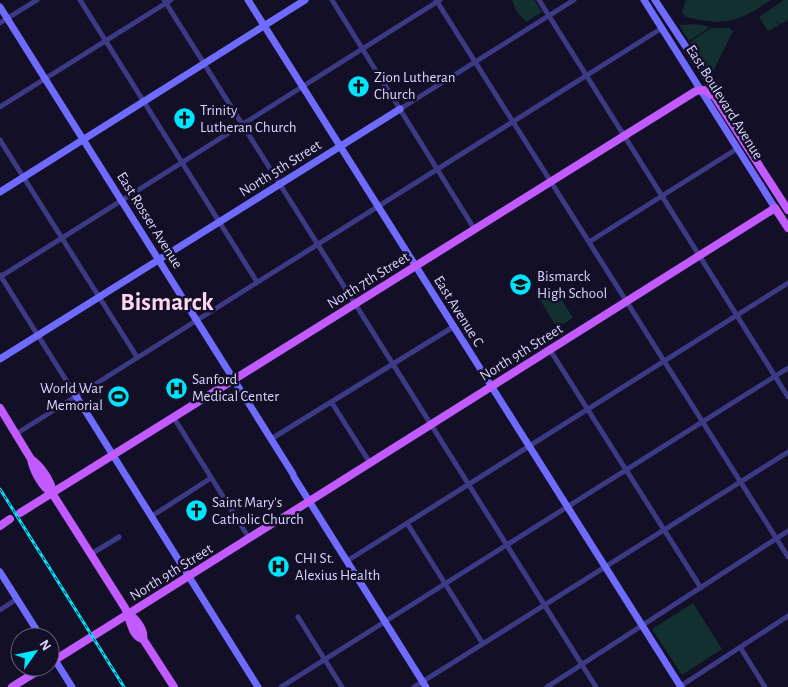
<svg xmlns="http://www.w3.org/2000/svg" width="788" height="687" viewBox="0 0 788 687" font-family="'Alegreya Sans',sans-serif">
  <rect width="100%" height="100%" fill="#130f26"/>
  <!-- green -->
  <path fill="#12302f" d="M 512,0 L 534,0 L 542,12 L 526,22 L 517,12 Z
    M 686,0 L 771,0 C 736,23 726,26 685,17 L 682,11 Z
    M 784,0 L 788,0 L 788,20 L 779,25 L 776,20 L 778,26 L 768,31 L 759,17 Z
    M 696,24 L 710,27 L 689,41 L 679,25 Z
    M 711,28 L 729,28 L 733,31 L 711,75 L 690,42 Z
    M 555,289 L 573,318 L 557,328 L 539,298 Z
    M 693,603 L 722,649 L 682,675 L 652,629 Z"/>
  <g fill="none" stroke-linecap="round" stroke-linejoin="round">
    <!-- street -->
    <path stroke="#3d3a85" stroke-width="5" d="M 80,0 L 257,282
      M 164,0 L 596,687
      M 332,0 L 475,230
      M 436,0 L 788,557
      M 539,0 L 788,397
      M 0,23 L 37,0
      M 0,107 L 171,0
      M 400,109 L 574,0
      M 0,140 L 137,357
      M 589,242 L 738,148
      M 0,275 L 76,396
      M 0,277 L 440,0
      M 550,350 L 701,588
      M 332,403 L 370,463
      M 174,418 L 249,538
      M 16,434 L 662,28
      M 271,439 L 453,327
      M 152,516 L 211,478
      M 407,523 L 483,644
      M 91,554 L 119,537
      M 347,561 L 788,283
      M 0,610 L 17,599
      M 298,617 L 342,687
      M 740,647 L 765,687
      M 281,687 L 788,368
      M 414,687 L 788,452
      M 547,687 L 788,531
      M 679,687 L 788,616"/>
    <!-- secondary -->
    <path stroke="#6f6bff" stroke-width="7" d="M 248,0 L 681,687
      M 644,0 L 775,208
      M 655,0 L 721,100
      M 0,7 L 293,474
      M 0,192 L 305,0
      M 0,359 L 400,109
      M 76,396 L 258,687
      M 294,477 L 426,687
      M 0,572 L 41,637
      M 50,652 L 72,687"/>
    <!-- primary -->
    <path stroke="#c25bff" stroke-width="8" d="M 775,208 L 788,228
      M 0,408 L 31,459 C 33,470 42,488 52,493 L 125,608 C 130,617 131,637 143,639
      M 31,459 C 40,465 53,482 52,493
      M 20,513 L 696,91 L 704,90 L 715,97 L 788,210
      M 281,519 L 775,208
      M 0,526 L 10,519
      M 128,615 C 136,617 145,631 143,639 L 174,687
      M 50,663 L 278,520
      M 12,687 L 44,667"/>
    <defs>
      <path id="rail" d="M 0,489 L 124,687"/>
    </defs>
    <!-- rail casing -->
    <use href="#rail" stroke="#00e5ff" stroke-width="3"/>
    <!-- rail -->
    <use href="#rail" stroke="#130f26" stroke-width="1" stroke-dasharray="4" stroke-linecap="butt"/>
  </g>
  <!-- icons -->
  <defs>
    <symbol id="church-disc" viewBox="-11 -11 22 22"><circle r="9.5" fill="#00e5ff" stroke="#130f26"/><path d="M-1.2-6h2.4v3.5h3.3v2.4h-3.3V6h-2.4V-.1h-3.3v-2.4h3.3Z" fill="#111"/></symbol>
    <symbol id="school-disc" viewBox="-11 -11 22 22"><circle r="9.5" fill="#00e5ff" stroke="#130f26"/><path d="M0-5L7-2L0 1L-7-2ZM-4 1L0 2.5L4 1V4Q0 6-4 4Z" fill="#111"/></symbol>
    <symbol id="hospital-disc" viewBox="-11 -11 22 22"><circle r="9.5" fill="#00e5ff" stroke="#130f26"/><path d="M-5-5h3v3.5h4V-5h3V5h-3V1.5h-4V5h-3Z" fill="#111"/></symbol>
    <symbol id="stadium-disc" viewBox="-11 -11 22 22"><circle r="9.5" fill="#00e5ff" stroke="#130f26"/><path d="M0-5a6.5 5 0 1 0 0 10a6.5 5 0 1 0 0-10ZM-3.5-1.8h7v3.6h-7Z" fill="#111"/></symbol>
  </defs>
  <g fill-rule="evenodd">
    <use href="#church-disc" x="346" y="74" width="25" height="25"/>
    <use href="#church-disc" x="172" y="106" width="25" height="25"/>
    <use href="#school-disc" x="508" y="272" width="25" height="25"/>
    <use href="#hospital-disc" x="164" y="376" width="25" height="25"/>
    <use href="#stadium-disc" x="106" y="384" width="25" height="25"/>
    <use href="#church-disc" x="184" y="498" width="25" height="25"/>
    <use href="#hospital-disc" x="266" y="554" width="25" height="25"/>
  </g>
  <g text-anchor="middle" stroke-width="5" stroke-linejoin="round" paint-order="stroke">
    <!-- poi labels -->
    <g font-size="15" fill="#d9d4ff" stroke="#130f26" text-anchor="start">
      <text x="374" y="82">Zion Lutheran<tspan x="374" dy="17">Church</tspan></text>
      <text x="200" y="115">Trinity<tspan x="200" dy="17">Lutheran Church</tspan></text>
      <text x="537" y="281">Bismarck<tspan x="537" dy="17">High School</tspan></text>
      <text x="192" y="384">Sanford<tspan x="192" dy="17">Medical Center</tspan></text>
      <text x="103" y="393" text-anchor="end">World War<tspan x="103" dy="17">Memorial</tspan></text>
      <text x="212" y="507">Saint Mary's<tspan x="212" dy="17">Catholic Church</tspan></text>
      <text x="295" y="563">CHI St.<tspan x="295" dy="17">Alexius Health</tspan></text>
    </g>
    <!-- street labels -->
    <g font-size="15" fill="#d9d4ff" stroke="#130f26">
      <text transform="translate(725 102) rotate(58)" y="5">East Boulevard Avenue</text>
      <text transform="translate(280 168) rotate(-32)" y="5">North 5th Street</text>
      <text transform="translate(150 220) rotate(58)" y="5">East Rosser Avenue</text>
      <text transform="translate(368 280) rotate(-32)" y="5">North 7th Street</text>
      <text transform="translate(459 311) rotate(58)" y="5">East Avenue C</text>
      <text transform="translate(521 352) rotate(-32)" y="5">North 9th Street</text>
      <text transform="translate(171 572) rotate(-32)" y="5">North 9th Street</text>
    </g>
    <!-- town labels -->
    <g font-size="25" font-weight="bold" fill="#ffd6f0" stroke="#130f26">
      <text x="167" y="310">Bismarck</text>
    </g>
  </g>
  <!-- north arrow -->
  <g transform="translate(35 652) rotate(57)"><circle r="24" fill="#130f26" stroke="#625e7d"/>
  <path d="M0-4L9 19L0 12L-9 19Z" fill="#00e5ff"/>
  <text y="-8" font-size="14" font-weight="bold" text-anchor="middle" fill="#d9d4ff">N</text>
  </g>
</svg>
